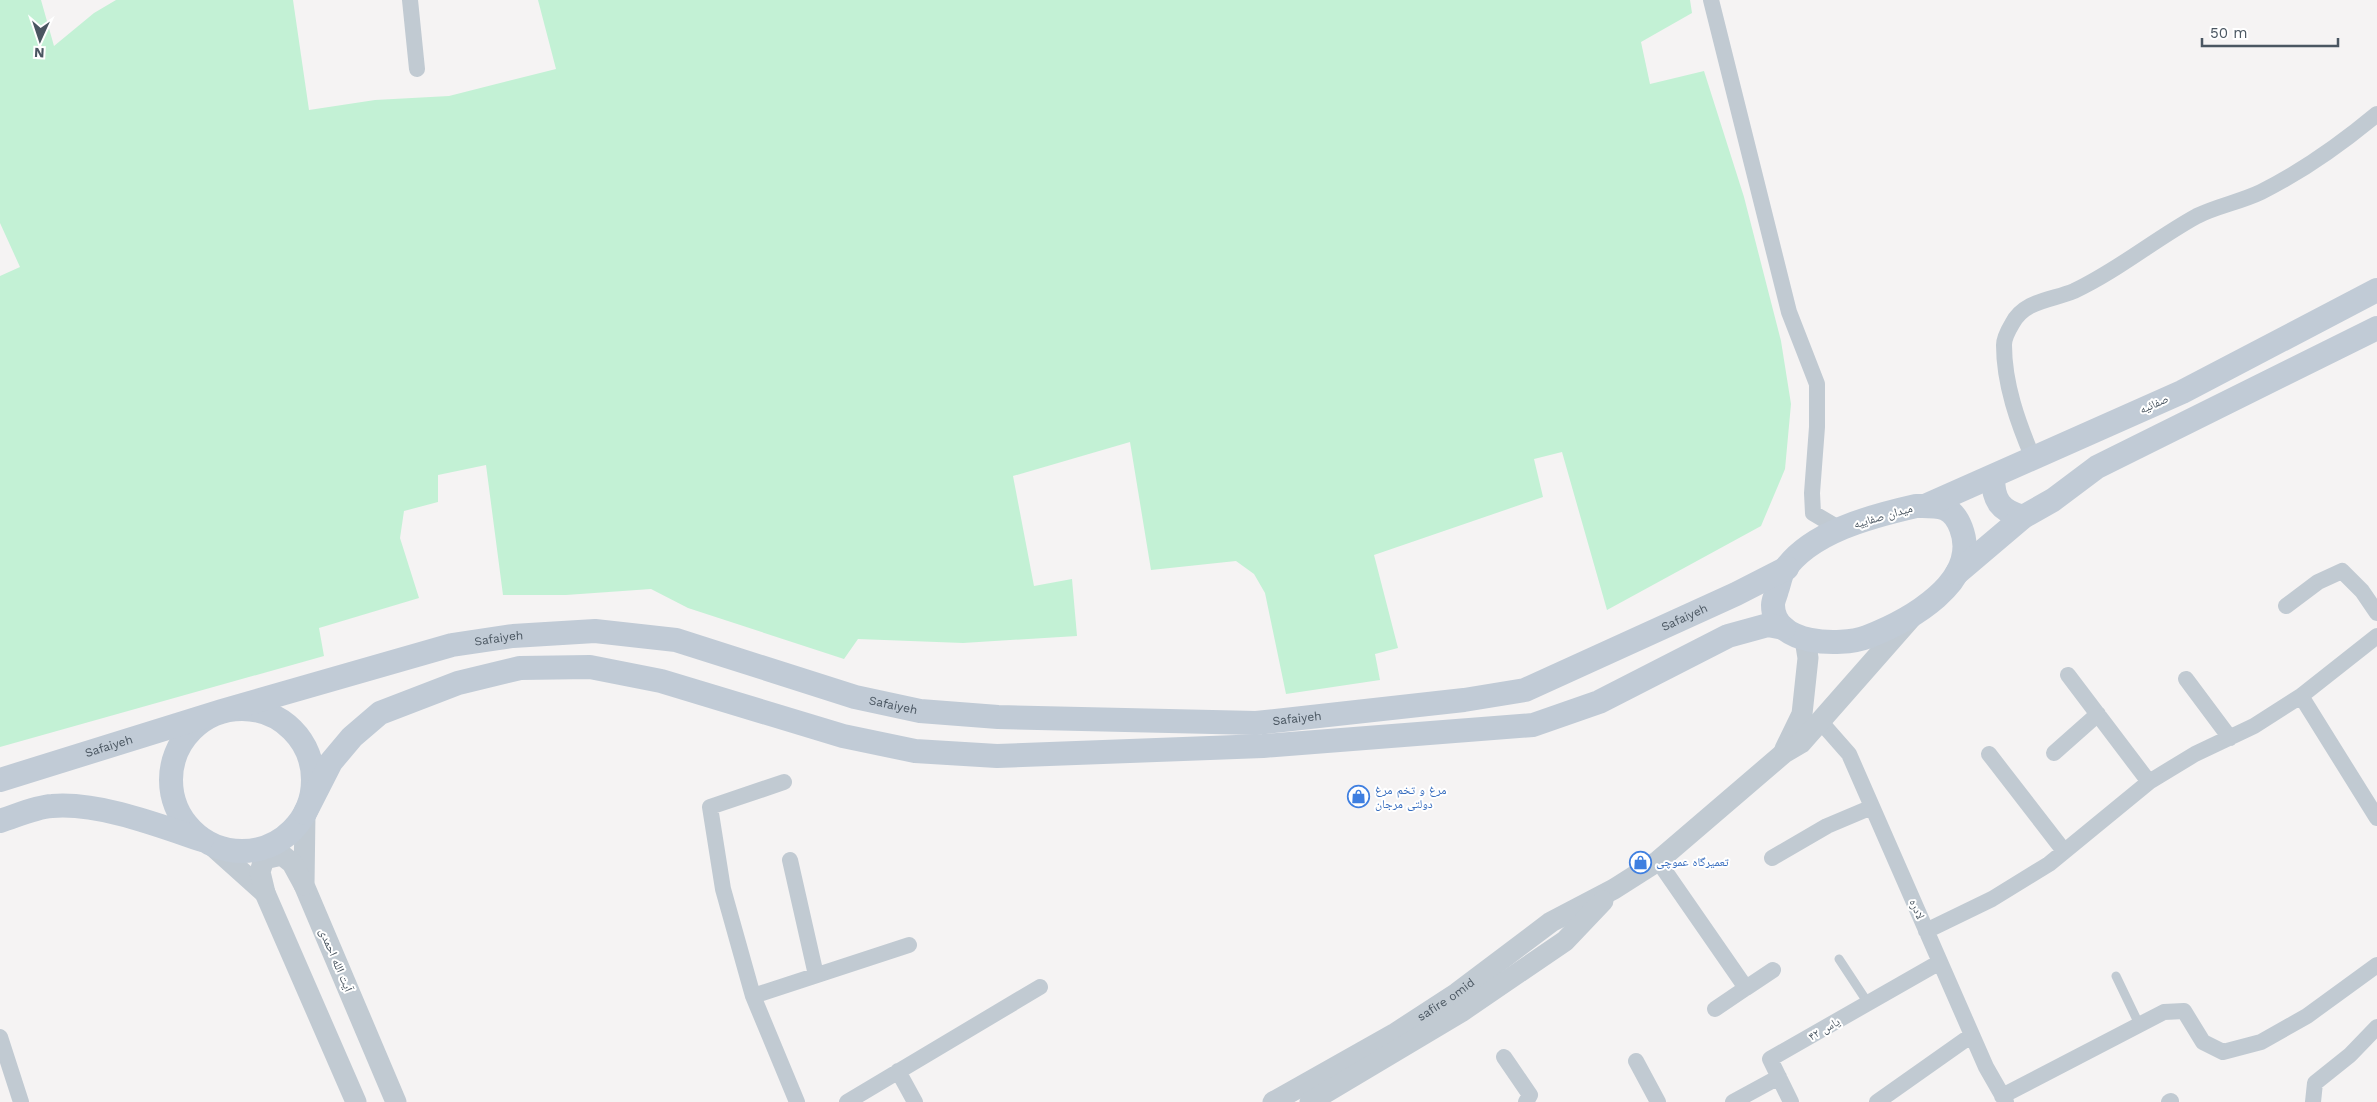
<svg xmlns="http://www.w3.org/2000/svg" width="2377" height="1102" viewBox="0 0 2377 1102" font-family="'Work Sans','Noto Naskh Arabic',sans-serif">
  <rect width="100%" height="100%" fill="#f5f3f3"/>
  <!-- green -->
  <path fill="#c3f1d5" d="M 0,0 L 41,0 L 54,46 L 94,13 L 116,0 L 293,0 L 309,110 L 375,100 L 449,96 L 556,69 L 538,0 L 1690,0 L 1692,13 L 1641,42 L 1650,84 L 1704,71 L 1744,197 L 1781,341 L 1791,404 L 1785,469 L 1761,526 L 1607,610 L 1562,452 L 1534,459 L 1543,497 L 1374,555 L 1398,648 L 1375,654 L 1380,680 L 1286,694 L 1265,593 L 1254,574 L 1236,561 L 1151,570 L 1130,442 L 1013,476 L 1034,586 L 1072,579 L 1077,636 L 963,643 L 858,639 L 844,659 L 688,608 L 651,589 L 566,595 L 503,595 L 486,465 L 438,475 L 438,502 L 404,511 L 400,538 L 419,598 L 319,628 L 324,656 L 0,747 L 0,276 L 20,267 L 0,223 Z"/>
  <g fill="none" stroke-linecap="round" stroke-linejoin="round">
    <!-- service -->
    <path stroke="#c1cad2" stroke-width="9" d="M 1839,959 L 1868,1003
      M 2116,976 L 2139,1024"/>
    <!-- minor -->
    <path stroke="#c1cad2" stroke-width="16" d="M 410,0 L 417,69
      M 1711,0 L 1789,312 L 1817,384 L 1817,427 L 1812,493 L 1813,513 L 1840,529
      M 2033,458 C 2018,423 2004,384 2004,345 C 2004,339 2009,329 2012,324 C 2024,300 2053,300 2074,291 C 2117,271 2155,239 2197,216 C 2217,206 2240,202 2261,192 C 2303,171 2341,144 2377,114
      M 2286,606 L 2318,582 L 2342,571 L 2362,591 L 2377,613
      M 2068,675 L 2149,782
      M 2186,679 L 2230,738
      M 2301,696 L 2377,818
      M 1820,721 L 1849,754 L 1986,1067 L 2006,1102
      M 2054,753 L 2098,714
      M 1989,754 L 2064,851
      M 784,782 L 710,807 L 723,889 L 753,996 L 797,1102
      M 1772,858 L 1827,826 L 1872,807
      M 790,860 L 816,975
      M 1658,861 L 1746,988 L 1715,1009
      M 1926,931 L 1992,899 L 2049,864 L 2149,782 L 2195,754 L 2254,726 L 2301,696 L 2377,636
      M 1746,988 L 1773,970
      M 753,996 L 909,945
      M 0,1037 L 21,1102
      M 1504,1057 L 1530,1095 L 1526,1102
      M 1636,1061 L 1658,1102
      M 898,1071 L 915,1102
      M 2002,1096 L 2164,1012 L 2184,1011 L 2203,1042 L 2223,1052 L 2261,1042 L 2307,1016 L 2377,965
      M 847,1102 L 1040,987
      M 1733,1102 L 1779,1077
      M 1791,1102 L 1770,1059 L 1940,962
      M 1877,1102 L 1972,1035
      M 2169,1102 L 2171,1101
      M 2313,1102 L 2315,1083 L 2350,1055 L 2377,1027"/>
    <!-- tertiary -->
    <g stroke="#c1cad2" stroke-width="21">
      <path d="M 1785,749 L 1802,714 L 1808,658 L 1805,639"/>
      <path d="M 305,813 L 304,885 L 396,1102"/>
      <path d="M 207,841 L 265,893 L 356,1102"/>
      <path d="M 265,893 L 260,872 L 264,859 L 282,855 L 292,863 L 304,885"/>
      <path id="s1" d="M 1273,1102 L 1394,1034 L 1457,993 L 1551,922 L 1614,889 L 1658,861 L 1784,753 L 1801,743 L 1911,618"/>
      <path d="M 1310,1102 L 1461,1012 L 1565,941 L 1603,901"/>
    </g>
    <!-- secondary -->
    <g stroke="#c1cbd6" stroke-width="24">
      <path d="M 1993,477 C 1993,500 2000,511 2023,517"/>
      <path d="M 1916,506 C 1938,506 1952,504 1961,528 C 1982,582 1906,622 1867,637 C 1840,647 1773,645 1773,605 C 1773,600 1776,595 1777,590 C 1779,585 1780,577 1783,572 C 1809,532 1872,516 1916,506 Z"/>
      <path d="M 1925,506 L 2182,392 L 2377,290"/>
      <path d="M 1957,573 L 2023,517 L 2053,500 L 2097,467 L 2377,328"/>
      <circle cx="242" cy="780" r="71"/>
      <path id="s2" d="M 0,780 L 222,711 L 452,645 L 513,636 L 595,631 L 676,640 L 855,697 L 920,711 L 998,717 L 1256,723 L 1464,700 L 1525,690 L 1736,594 L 1787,568"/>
      <path d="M 305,813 L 331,762 L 352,737 L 380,713 L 458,683 L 520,668 L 590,667 L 661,681 L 843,736 L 915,751 L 997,756 L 1263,746 L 1533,725 L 1599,702 L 1728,636 L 1768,625 L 1784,628"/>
      <path d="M 0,821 C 16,816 35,807 52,806 C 98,802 158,825 202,840"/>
    </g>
  </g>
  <!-- icons -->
  <defs>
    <symbol id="shop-ring" viewBox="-11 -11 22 22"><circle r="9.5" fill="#fff" stroke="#3f7fe0" stroke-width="1.5"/><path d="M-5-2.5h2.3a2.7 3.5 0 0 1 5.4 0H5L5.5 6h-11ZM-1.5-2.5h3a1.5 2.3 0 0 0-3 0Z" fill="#3f7fe0"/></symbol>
  </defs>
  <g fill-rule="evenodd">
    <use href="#shop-ring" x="1346" y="784" width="25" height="25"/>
    <use href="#shop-ring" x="1628" y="850" width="25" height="25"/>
  </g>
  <g text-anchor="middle" stroke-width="4" stroke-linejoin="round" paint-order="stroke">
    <!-- street labels -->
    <g font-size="12" fill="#4a5661" stroke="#fff">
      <text transform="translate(2154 404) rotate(-24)" y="4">صفائیه</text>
      <text transform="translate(1883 516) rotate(-16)" y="4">میدان صفاییه</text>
      <text dy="4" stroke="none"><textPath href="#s2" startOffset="1734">Safaiyeh</textPath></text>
      <text dy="4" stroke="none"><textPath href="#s2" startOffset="519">Safaiyeh</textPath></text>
      <text dy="4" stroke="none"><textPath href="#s2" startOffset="924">Safaiyeh</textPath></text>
      <text dy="4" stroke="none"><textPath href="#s2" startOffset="1329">Safaiyeh</textPath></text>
      <text dy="4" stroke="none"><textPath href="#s2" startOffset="114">Safaiyeh</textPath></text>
      <text transform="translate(1917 909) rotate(66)" y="4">لادره</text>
      <text transform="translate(336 960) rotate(67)" y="4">آیت الله احمدی</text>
      <text dy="4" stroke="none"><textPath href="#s1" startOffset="201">safire omid</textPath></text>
      <text transform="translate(1824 1029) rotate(-30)" y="4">یاس ۴۲</text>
    </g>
    <!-- shop labels -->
    <g font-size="12" fill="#366cbe" stroke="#fff" text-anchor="start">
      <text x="1375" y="794">مرغ و تخم مرغ<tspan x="1375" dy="14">دولتی مرجان</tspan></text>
      <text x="1656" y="866">تعمیرگاه عموچی</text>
    </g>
  </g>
  <!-- north arrow -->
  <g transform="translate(40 40) rotate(183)" stroke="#ffffff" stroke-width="4" paint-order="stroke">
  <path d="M0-4L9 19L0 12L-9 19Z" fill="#4a5661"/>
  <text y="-8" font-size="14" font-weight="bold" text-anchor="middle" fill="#4a5661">N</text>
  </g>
  <!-- scale -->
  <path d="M2202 38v8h136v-8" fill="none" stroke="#4a5661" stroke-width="2.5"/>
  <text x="2210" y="38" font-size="15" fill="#4a5661" stroke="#ffffff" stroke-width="4" paint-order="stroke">50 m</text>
</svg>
